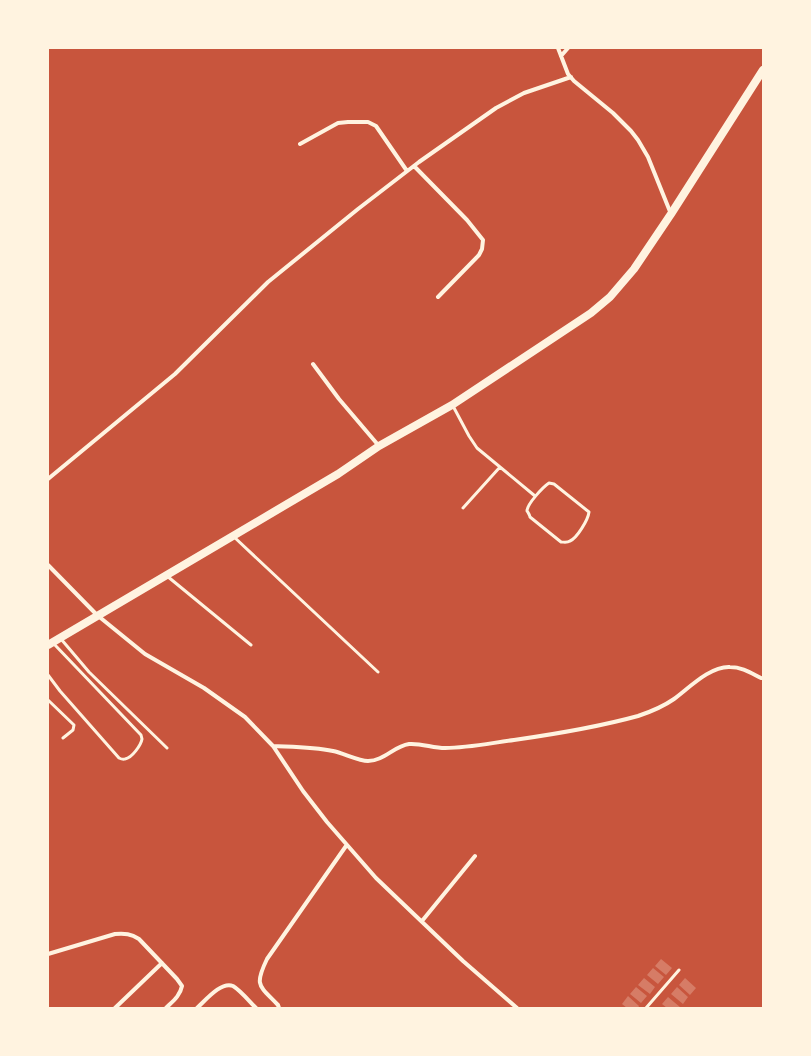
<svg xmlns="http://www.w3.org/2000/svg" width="811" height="1056" viewBox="0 0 811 1056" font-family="'Sofia Sans Condensed',sans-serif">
  <rect width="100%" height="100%" fill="#c8553d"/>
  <!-- building -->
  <path fill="#d67c66" d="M 661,959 L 672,968 L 666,975 L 655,966 Z
    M 653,968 L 664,977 L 658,984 L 647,975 Z
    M 644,978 L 655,987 L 650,994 L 638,985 Z
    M 685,978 L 696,988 L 690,995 L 679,985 Z
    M 636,987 L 647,996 L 641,1003 L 630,994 Z
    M 677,987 L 688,997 L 683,1004 L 671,994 Z
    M 628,996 L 639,1006 L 638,1008 L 627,1008 L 622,1004 Z
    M 668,997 L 680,1007 L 678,1008 L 667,1008 L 662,1004 Z"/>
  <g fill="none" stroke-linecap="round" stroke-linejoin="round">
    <!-- service -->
    <path stroke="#fff3e0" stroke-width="3" d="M 453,406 L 469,436 L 477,448 L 535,496
      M 549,483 L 554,484 L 589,512 C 588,520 577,538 570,541 C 567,543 564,542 561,542 L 530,517 C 530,516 528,512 527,511 C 527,504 543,487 549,483 Z
      M 463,508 L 500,467
      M 233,536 L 378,672
      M 167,576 L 251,645
      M 61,639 L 89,672 L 167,748
      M 48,675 L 60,691 L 119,758 C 121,759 123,760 125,759 C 132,758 141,745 142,739 L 141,735 L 54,644
      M 48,700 L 74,725 L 73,730 L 63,738
      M 646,1008 L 679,970"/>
    <!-- minor -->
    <path stroke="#fff3e0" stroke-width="4" d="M 558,48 L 568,74 L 574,81 L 613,113 L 631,131 L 638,140 L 648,157 L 671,214
      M 561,56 L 568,48
      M 300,144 L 338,123 L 348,122 L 368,122 L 376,126 L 407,171
      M 414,166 L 467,220 L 483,240 L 482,249 L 479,255 L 438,297
      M 313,364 L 339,399 L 379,446
      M 48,479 L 175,374 L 268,282 L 358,209 L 419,162 L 496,108 L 524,93 L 571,77
      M 48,565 L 97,615 L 145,654 L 204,688 L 245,717 L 273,746 L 303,791 L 327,822 L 376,878 L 463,961 L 517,1008
      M 273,746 C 293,747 313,747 333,751 C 343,753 359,761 368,761 C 384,761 394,746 409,744 C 421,743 433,748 445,748 C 468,748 491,743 514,740 C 556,734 598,727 638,716 C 650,712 664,706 674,699 C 689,688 710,666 730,667 C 742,667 751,673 761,678
      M 422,921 L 475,856
      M 48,954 L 115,934 C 125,933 131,934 139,939 L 177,979 L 182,986 C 180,996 173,1001 166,1008
      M 115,1008 L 162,963
      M 197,1008 C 205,1001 221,981 233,986 C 240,990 250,1002 256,1008
      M 279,1008 L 278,1005 C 259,985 254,986 267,959 L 346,846"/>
    <!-- secondary -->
    <path stroke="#fff3e0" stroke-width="8" d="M 48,645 L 338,474 L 379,446 L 452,405 L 591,313 L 610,297 L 634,269 L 671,214 L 763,70"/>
  </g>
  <!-- border -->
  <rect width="811" height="1056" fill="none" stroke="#fff3e0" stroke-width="98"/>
</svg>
